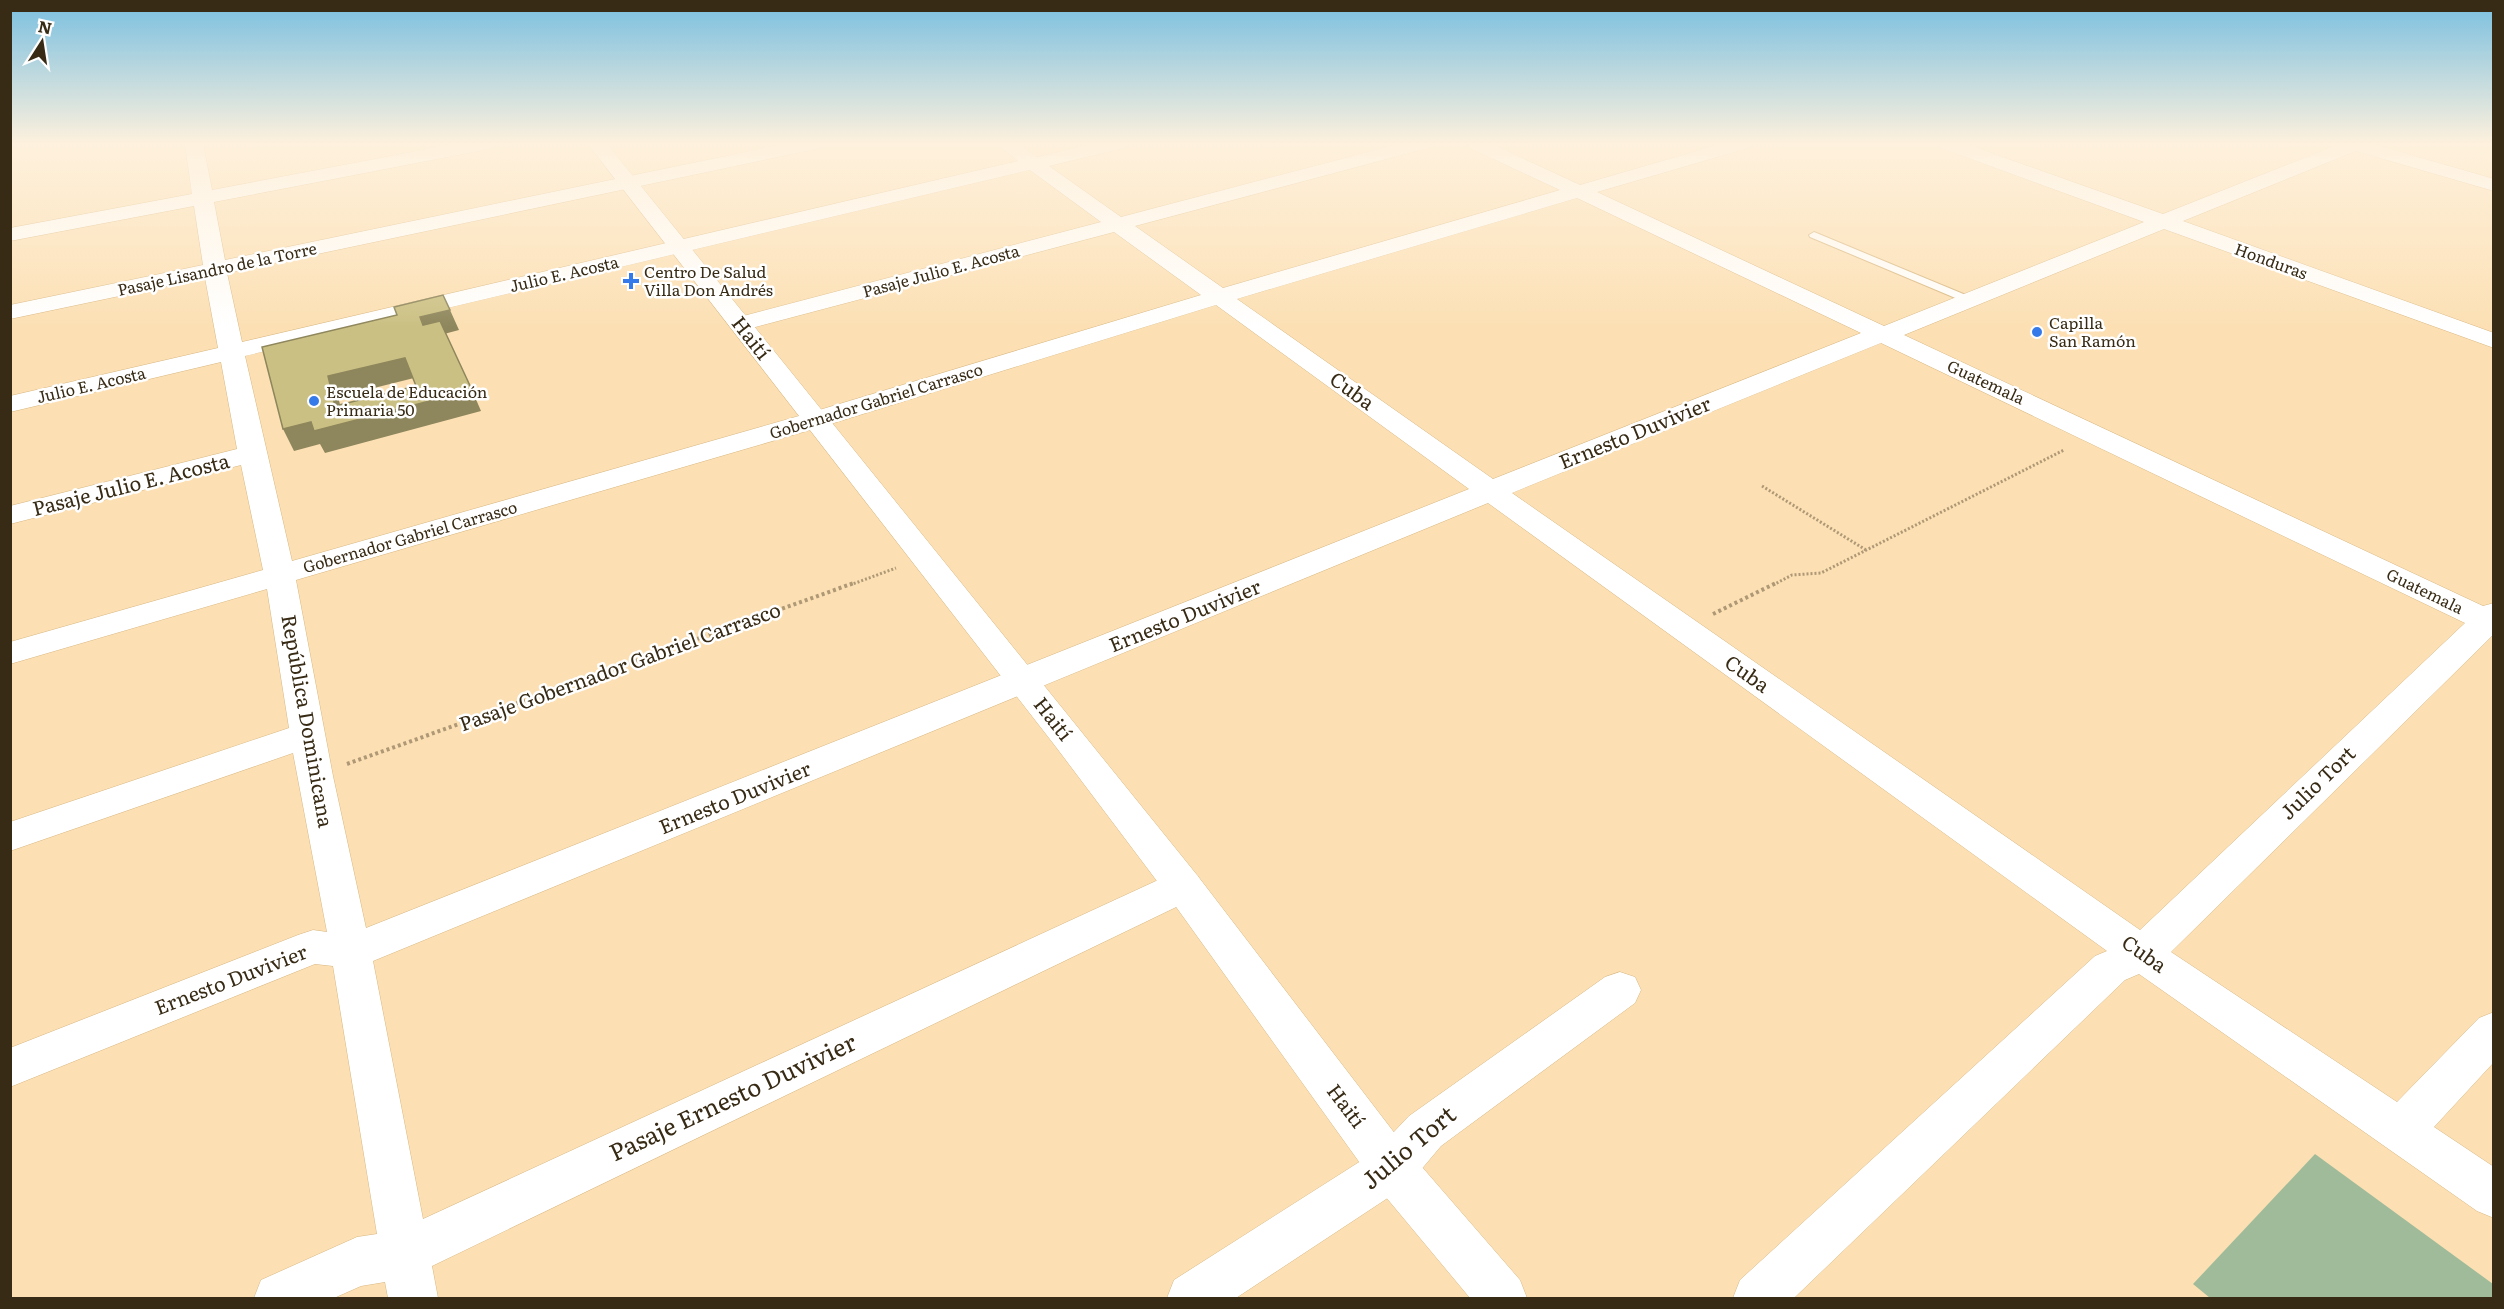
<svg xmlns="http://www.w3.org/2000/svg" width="2504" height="1309" viewBox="0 0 2504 1309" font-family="Literata,serif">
  <rect width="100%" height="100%" fill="#fce0b4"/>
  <!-- green -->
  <path fill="#a0bb9a" d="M 2315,1154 L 2493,1284 L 2493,1298 L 2210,1298 L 2193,1284 Z"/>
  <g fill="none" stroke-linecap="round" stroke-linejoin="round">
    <defs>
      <path id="lane" d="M 1814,232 L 1973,298 L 1975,300 L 1969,303 L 1965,302 L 1810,237 L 1809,235 Z"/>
      <path id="street" d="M 185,144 L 203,144 L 212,190 L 454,144 L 493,144 L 491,148 L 484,150 L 214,202 L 225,260 L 784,144 L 820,144 L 818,148 L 811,150 L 227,273 L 242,342 L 1018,161 L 997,144 L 1018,144 L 1037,157 L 1093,144 L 1126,144 L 1124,148 L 1049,166 L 1121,217 L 1399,144 L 1430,144 L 1428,148 L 1135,226 L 1223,288 L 1560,190 L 1470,148 L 1468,144 L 1492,144 L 1580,185 L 1721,144 L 1750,144 L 1748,148 L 1597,192 L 1884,326 L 2144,222 L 1941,148 L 1939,144 L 1966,144 L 2163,214 L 2340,144 L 2373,144 L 2494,179 L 2494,191 L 2356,151 L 2183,221 L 2494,333 L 2494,348 L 2164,229 L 1904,335 L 2483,606 L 2494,603 L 2494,634 L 2171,952 L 2397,1102 L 2479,1018 L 2494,1012 L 2494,1062 L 2434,1127 L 2494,1167 L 2494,1218 L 2477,1211 L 2139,974 L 2125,980 L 1794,1298 L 1733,1298 L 1740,1280 L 2095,956 L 2107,951 L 1488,503 L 373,961 L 423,1219 L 1169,875 L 1183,871 L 1197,875 L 1203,886 L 1197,897 L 432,1266 L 438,1298 L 388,1298 L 385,1282 L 361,1286 L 334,1298 L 254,1298 L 261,1280 L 357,1237 L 377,1234 L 333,966 L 315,964 L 10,1087 L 10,1048 L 298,935 L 313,930 L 327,932 L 293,753 L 10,851 L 10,822 L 289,728 L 267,589 L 10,664 L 10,642 L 263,570 L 241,465 L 10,524 L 10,506 L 237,449 L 221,362 L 10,412 L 10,396 L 218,348 L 205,278 L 10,319 L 10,305 L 203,265 L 194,206 L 10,241 L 10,228 L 192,194 ZM 1030,170 L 1101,222 L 732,319 L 728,324 L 732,329 L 740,331 L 1114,232 L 1201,295 L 806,414 L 292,561 L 245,356 ZM 1577,198 L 1861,333 L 1493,479 L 1237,299 ZM 1216,305 L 1469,489 L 366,928 L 333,776 L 296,580 L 824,426 ZM 1881,343 L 2465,623 L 2140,930 L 1512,493 Z
        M 1620,972 L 1635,977 L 1641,990 L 1635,1003 L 1441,1146 L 1409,1184 L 1236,1298 L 1167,1298 L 1174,1280 L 1375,1152 L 1409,1116 L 1605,977 Z"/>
      <path id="secondary" d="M 588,144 L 607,144 L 1197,875 L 1409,1152 L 1520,1280 L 1527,1298 L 1470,1298 L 1375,1184 L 1169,897 L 1056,747 Z"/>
    </defs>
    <!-- lane casing -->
    <use href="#lane" stroke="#d8b781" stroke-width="2"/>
    <!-- street casing -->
    <use href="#street" stroke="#d8b781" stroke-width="1"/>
    <!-- secondary casing -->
    <use href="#secondary" stroke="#d8b781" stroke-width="1"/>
    <!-- path-far1 -->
    <path stroke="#af9875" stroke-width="3" stroke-dasharray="2 2" stroke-linecap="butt" d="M 1762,486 L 1866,550
      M 850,585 L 896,568
      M 1773,585 L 1792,575 L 1821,573 L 2064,450"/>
    <!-- path -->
    <path stroke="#af9875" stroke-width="4" stroke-dasharray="3 3" stroke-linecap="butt" d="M 1713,614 L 1776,583
      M 347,764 L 854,583"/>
    <!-- lane -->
    <use href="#lane" fill="#fff" fill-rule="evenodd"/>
    <!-- street -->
    <use href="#street" fill="#fff" fill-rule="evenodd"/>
    <!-- secondary -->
    <use href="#secondary" fill="#fff" fill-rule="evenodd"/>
  </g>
  <!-- shaded-wall -->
  <path fill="#8e865c" d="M 450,310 L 459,330 L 429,338 L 420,317 Z
    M 405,358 L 414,378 L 338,397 L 345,423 L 472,390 L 481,411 L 325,453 L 320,444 L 294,451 L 283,429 L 335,406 L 328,376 Z"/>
  <!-- building -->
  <path fill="#cbc083" stroke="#8e865c" stroke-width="1.5" fill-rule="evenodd" d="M 443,295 L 450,310 L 420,317 L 423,325 L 440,321 L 472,390 L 314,431 L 311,422 L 283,429 L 262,347 L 397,315 L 394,307 ZM 405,358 L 416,386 L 335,406 L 328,376 Z"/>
  <!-- sky -->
  <linearGradient id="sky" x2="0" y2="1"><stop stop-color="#79bfe0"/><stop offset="0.44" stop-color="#fef1dd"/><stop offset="1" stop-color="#fef1dd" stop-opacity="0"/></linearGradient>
  <rect width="2504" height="327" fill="url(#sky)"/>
  <!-- markers -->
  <g fill="#357ae8" stroke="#fff" stroke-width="2">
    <path d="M628 272h6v6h6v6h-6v6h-6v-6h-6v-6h6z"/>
    <circle cx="2037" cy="332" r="6"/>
    <circle cx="314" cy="401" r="6"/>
  </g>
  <g text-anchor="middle" stroke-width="5" stroke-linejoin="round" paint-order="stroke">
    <!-- far-street labels -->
    <g font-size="16" fill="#382b15" stroke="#fff">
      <text transform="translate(2271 261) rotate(20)" y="6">Honduras</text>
      <text transform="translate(217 269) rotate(-12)" y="6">Pasaje Lisandro de la Torre</text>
      <text transform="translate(941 271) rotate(-15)" y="6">Pasaje Julio E. Acosta</text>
      <text transform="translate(564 274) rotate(-13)" y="6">Julio E. Acosta</text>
      <text transform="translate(1986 382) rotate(25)" y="6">Guatemala</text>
      <text transform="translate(91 385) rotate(-13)" y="6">Julio E. Acosta</text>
      <text transform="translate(876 401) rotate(-17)" y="6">Gobernador Gabriel Carrasco</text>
      <text transform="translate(410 537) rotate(-16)" y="6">Gobernador Gabriel Carrasco</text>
      <text transform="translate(2425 591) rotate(26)" y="6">Guatemala</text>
    </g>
    <!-- far-poi labels -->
    <g font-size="16" fill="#382b15" stroke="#fff" text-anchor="start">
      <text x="644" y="278">Centro De Salud<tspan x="644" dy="18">Villa Don Andrés</tspan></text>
      <text x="2049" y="329">Capilla<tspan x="2049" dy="18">San Ramón</tspan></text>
      <text x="326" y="398">Escuela de Educación<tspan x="326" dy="18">Primaria 50</tspan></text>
    </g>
    <!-- street labels -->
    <g font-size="20" fill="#382b15" stroke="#fff">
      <text transform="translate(751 338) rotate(52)" y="7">Haití</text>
      <text transform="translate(1352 391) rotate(36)" y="7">Cuba</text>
      <text transform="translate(1635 433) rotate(-22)" y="7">Ernesto Duvivier</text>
      <text transform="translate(131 485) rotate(-14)" y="7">Pasaje Julio E. Acosta</text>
      <text transform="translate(1185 616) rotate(-22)" y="7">Ernesto Duvivier</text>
      <text transform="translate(620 667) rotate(-20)" y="7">Pasaje Gobernador Gabriel Carrasco</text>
      <text transform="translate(1747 674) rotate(35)" y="7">Cuba</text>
      <text transform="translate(1053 719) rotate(52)" y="7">Haití</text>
      <text transform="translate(307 721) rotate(80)" y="7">República Dominicana</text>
      <text transform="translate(2318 783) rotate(-44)" y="7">Julio Tort</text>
      <text transform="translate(735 798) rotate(-22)" y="7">Ernesto Duvivier</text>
      <text transform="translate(2144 954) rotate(35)" y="7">Cuba</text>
      <text transform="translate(231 980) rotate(-21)" y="7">Ernesto Duvivier</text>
      <text transform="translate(1346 1106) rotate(53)" y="7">Haití</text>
    </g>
    <!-- near-street labels -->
    <g font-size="24" fill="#382b15" stroke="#fff">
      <text transform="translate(733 1098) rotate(-25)" y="8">Pasaje Ernesto Duvivier</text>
      <text transform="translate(1409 1148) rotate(-40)" y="8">Julio Tort</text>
    </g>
  </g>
  <!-- border -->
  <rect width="2504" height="1309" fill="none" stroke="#382b15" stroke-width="24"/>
  <!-- north arrow -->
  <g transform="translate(42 42) rotate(12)" stroke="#ffffff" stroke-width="4.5" paint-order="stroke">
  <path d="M0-4.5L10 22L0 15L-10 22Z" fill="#382b15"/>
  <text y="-9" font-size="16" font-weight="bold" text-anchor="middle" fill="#382b15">N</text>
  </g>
</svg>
